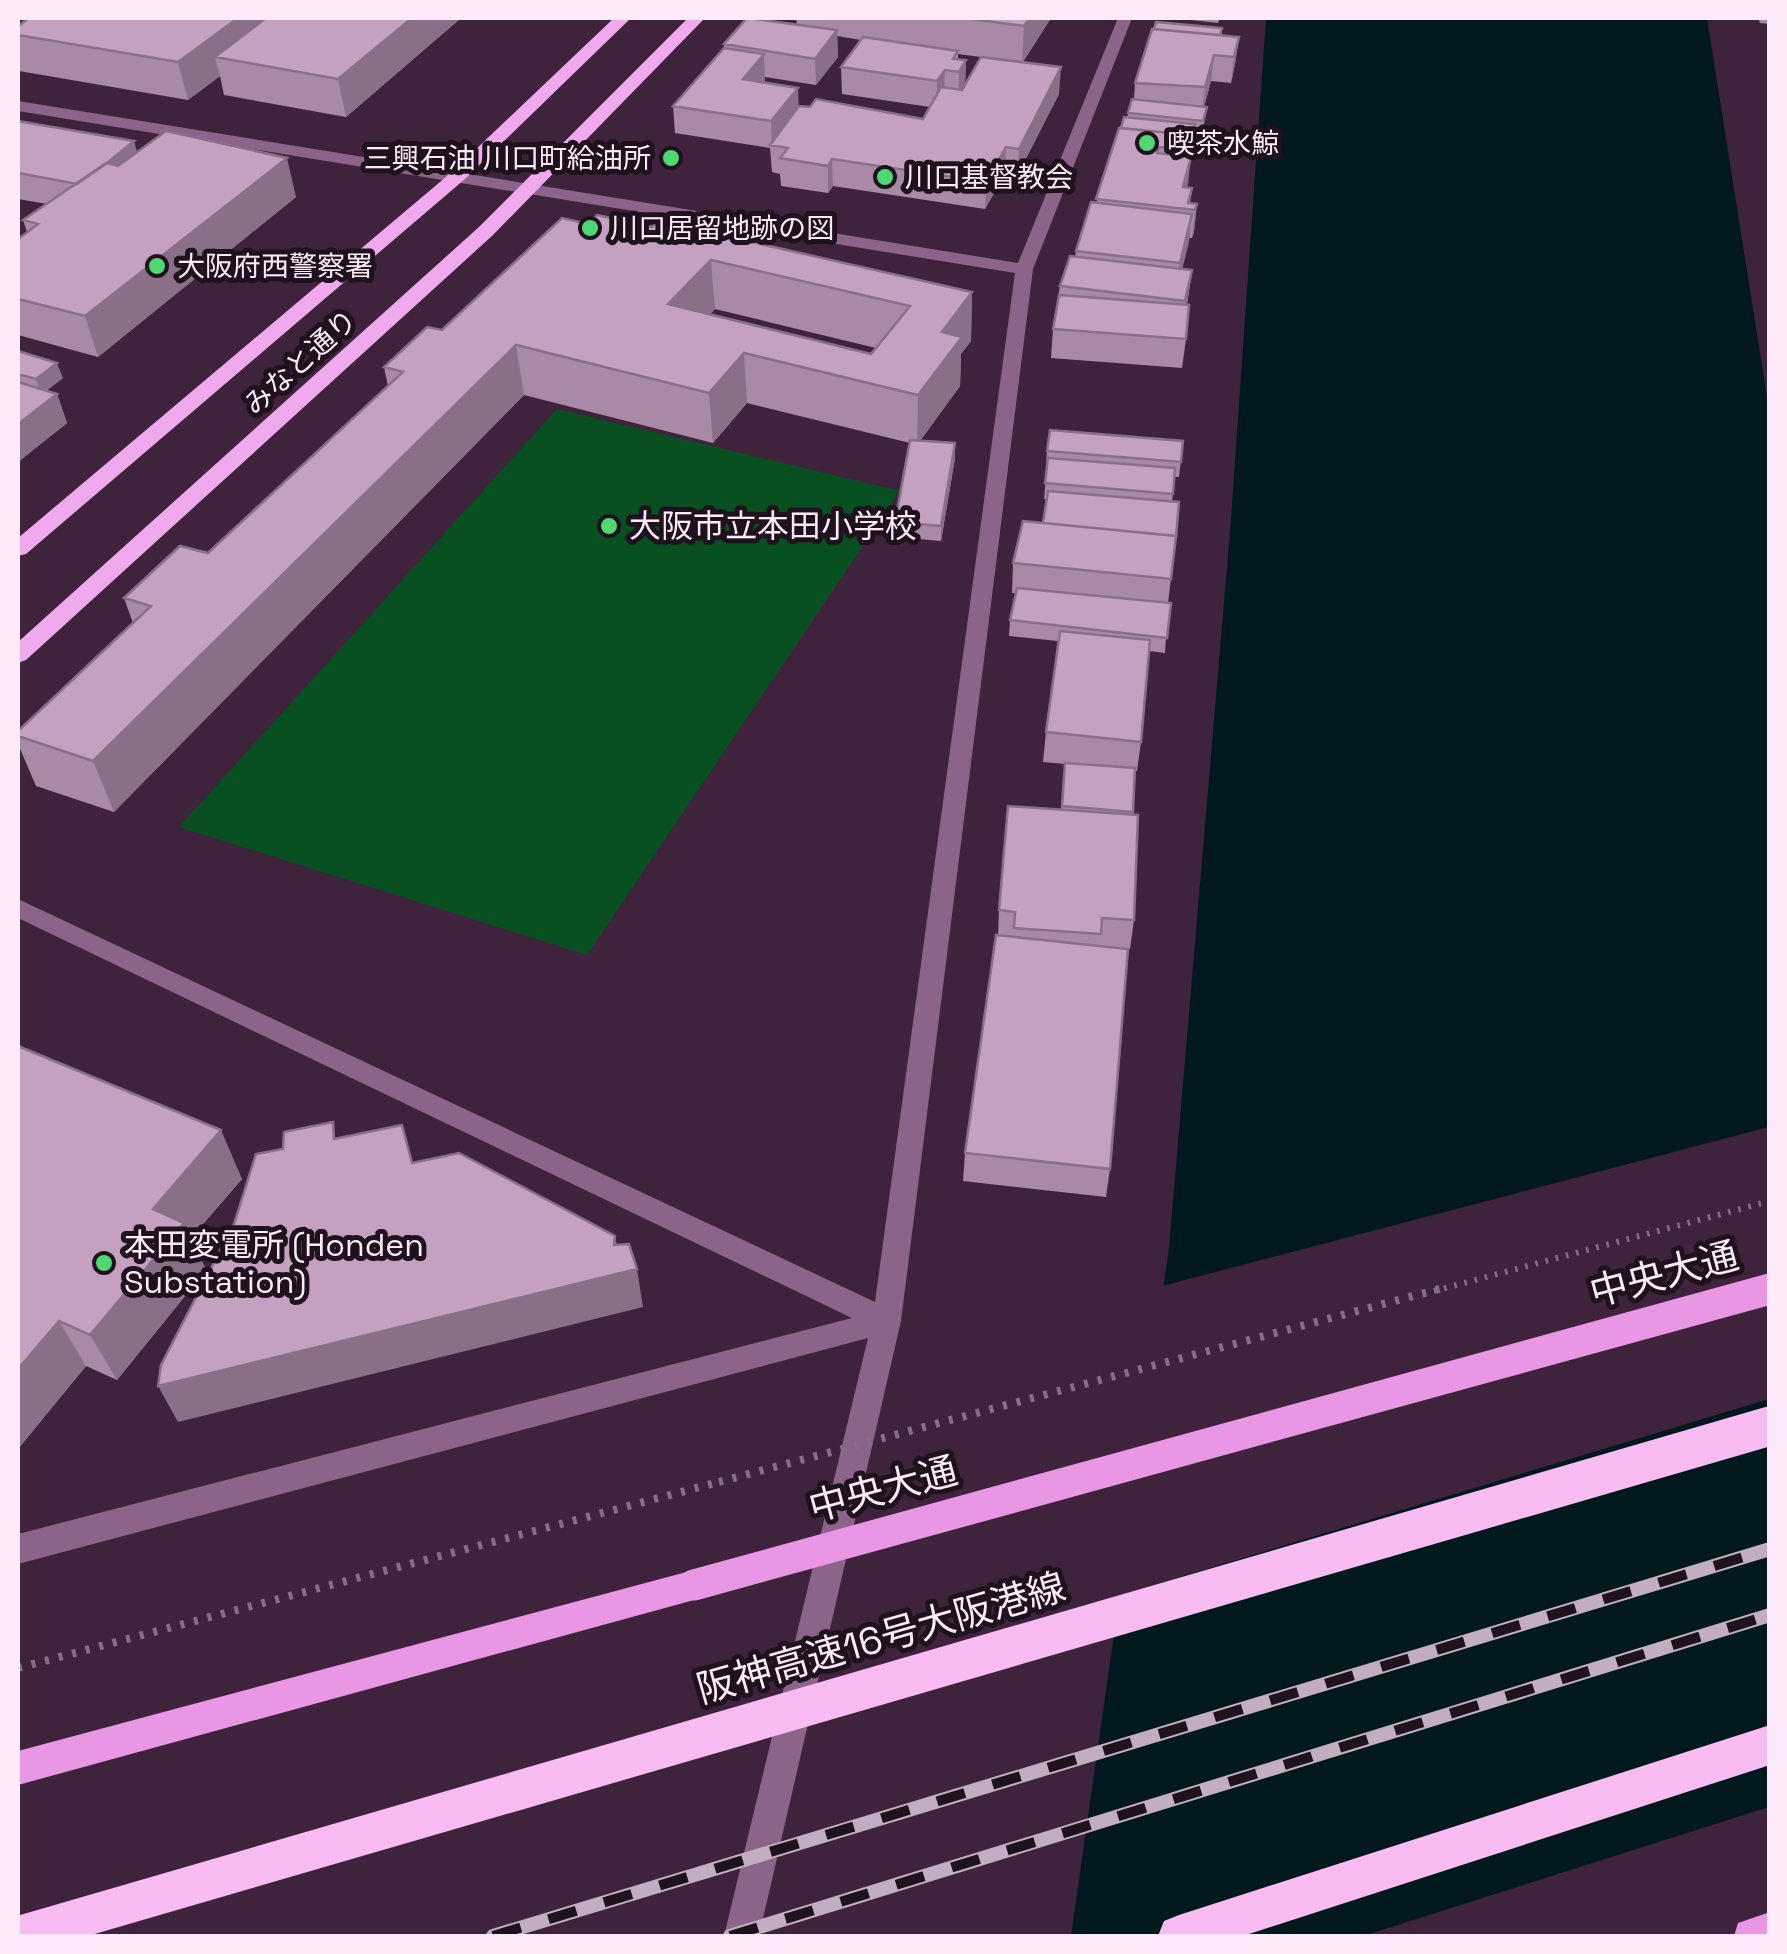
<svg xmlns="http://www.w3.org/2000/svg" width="1787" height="1954" viewBox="0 0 1787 1954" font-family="'Space Grotesk','Noto Sans JP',sans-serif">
  <rect width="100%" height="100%" fill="#3f233d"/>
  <!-- green -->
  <path fill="#085021" d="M 557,409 L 900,491 L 587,955 L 179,827 Z"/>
  <!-- water -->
  <path fill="#01191d" d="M 1266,18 L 1707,18 L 1770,416 L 1769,1936 L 1071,1936 L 1169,1248 L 1230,532 Z"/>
  <!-- pier -->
  <path fill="#3f233d" d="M 1769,1127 L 1769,1399 L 1114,1597 L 1158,1287 Z
    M 1769,1807 L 1769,1936 L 1363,1936 Z"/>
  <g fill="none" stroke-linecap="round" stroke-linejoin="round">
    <!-- path -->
    <path stroke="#866e84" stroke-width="8" stroke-dasharray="4 10" stroke-linecap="butt" d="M 18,1668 L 719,1482"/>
    <!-- minor -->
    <path fill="#8c6489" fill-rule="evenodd" d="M 1118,18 L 1132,18 L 1033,269 L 901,1321 L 759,1936 L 724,1936 L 868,1338 L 18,1564 L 18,1534 L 852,1318 L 18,918 L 18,899 L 875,1302 L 1015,273 L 18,111 L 18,101 L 1018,263 Z"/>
    <!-- primary -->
    <path fill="#e996e4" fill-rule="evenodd" d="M 694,1570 L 705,1574 L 710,1585 L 705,1596 L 694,1600 L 18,1785 L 18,1751 Z
      M 1770,1912 L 1770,1936 L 1734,1936 L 1738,1923 Z"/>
    <!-- trunk -->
    <path fill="#f0a9ec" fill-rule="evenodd" d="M 614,18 L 631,18 L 465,179 L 26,554 L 18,556 L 18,538 L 453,171 Z
      M 688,18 L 705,18 L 493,235 L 26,660 L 18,663 L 18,642 L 479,227 Z"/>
    <!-- motorway -->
    <path fill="#f8bcf3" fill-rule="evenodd" d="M 1770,1725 L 1770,1765 L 1243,1936 L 1158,1936 L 1164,1921 L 1179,1915 Z"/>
    <defs>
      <path id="rail" d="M 493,1936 L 1770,1549
        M 730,1936 L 1770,1615"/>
    </defs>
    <!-- rail casing -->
    <use href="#rail" stroke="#c3adc1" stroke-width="14"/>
    <!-- rail -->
    <use href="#rail" stroke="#1e121d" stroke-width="10" stroke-dasharray="29" stroke-linecap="butt"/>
    <!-- path-bridge-far1 -->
    <path stroke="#866e84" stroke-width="6" stroke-dasharray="2.5 8" stroke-linecap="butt" d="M 1434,1291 L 1770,1201"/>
    <!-- path-bridge -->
    <path stroke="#866e84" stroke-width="8" stroke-dasharray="4 10" stroke-linecap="butt" d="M 719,1482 L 1443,1288"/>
    <!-- primary-bridge-far1 -->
    <path stroke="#e996e4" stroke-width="25" d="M 1763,1291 L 1770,1289"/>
    <!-- primary-bridge -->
    <path stroke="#e996e4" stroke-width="31" d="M 694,1585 L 1770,1289"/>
    <!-- motorway-bridge -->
    <path stroke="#f8bcf3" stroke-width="39" d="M 18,1936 L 1770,1426"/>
  </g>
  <!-- wall -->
  <path fill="#a98aa6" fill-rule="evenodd" d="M 29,18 L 461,18 L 346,117 L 224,95 L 220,76 L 188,100 L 19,71 L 18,66 L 18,26 Z
    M 796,18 L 1051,18 L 1023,62 L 1059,94 L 1017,176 L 1005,174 L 985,209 L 833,186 L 828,193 L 781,186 L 780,174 L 772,172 L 770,148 L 675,133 L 673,106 L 724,48 L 724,44 L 797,25 ZM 837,36 L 861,40 L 841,67 L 842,94 L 930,107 L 923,119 L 798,106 L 764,82 L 765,77 L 816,85 L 838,57 ZM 958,54 L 981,57 L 965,84 L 966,60 L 958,59 Z
    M 1173,18 L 1220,18 L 1218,23 Z
    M 1758,18 L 1770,18 L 1770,24 L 1760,23 Z
    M 1222,28 L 1222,35 L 1239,37 L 1235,64 L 1231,83 L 1211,81 L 1204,107 L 1207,107 L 1202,135 L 1194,134 L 1189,156 L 1187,187 L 1192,188 L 1190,204 L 1197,204 L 1194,232 L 1192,238 L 1189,238 L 1182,268 L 1192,270 L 1187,305 L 1186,339 L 1182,368 L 1051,358 L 1053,329 L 1060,286 L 1075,257 L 1076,251 L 1096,203 L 1121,128 L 1127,117 L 1134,99 L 1135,83 Z
    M 18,121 L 137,152 L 296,197 L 98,357 L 18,335 L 18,239 L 27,232 L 23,220 L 47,204 L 18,199 Z
    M 588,224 L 652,227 L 972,292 L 971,341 L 961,354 L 960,386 L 920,441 L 955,443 L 955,458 L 941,541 L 895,537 L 895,522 L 910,443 L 747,403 L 713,443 L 524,395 L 114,812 L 36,786 L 18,744 L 18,731 L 133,623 L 124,598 L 208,553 L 388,386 L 384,367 L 442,330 ZM 715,309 L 876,348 L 871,354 L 709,315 Z
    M 18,351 L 63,378 L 46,391 L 57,394 L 67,423 L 18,462 Z
    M 1183,441 L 1179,477 L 1175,477 L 1172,501 L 1176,538 L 1168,603 L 1165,653 L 1149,651 L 1141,742 L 1137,771 L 1135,771 L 1133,814 L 1134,920 L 1130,949 L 1128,949 L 1110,1169 L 1106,1197 L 963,1181 L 965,1153 L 998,936 L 999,910 L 1061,809 L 1065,764 L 1043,762 L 1046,732 L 1058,641 L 1009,636 L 1010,620 L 1016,593 L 1012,593 L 1013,563 L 1043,523 L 1046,499 L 1044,499 L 1047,466 L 1046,466 L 1047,451 Z
    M 18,1046 L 242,1179 L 191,1238 L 206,1270 L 117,1380 L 86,1366 L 18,1449 Z"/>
  <!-- shaded-wall -->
  <path fill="#897087" d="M 238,18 L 295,18 L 215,57 L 220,76 L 188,100 L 178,62 Z
    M 412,18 L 461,18 L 346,117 L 338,79 Z
    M 1030,18 L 1051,18 L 1022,63 L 1024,26 Z
    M 837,30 L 838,57 L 816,85 L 815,59 Z
    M 1239,37 L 1235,64 L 1231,83 L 1234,57 Z
    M 764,54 L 765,81 L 745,106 L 743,79 Z
    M 1214,55 L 1211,81 L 1202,114 L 1205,87 Z
    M 966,60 L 965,87 L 958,98 L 959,72 Z
    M 1061,67 L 1059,94 L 1017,176 L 1019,149 Z
    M 945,70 L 944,97 L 937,108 L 937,81 Z
    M 798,88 L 799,115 L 772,145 L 771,121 Z
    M 1195,124 L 1194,138 L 1183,177 L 1186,150 Z
    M 134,141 L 142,169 L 82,184 Z
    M 1006,147 L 1005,174 L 985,209 L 986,182 Z
    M 1191,157 L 1188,184 L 1182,208 L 1183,187 Z
    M 287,158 L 296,197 L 98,357 L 85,316 Z
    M 832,159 L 833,186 L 828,193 L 828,166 Z
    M 1197,204 L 1194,232 L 1192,238 L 1195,210 Z
    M 1192,214 L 1189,242 L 1177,291 L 1180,263 Z
    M 711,260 L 715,309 L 672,354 L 668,304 Z
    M 1192,270 L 1188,298 L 1181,330 L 1185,301 Z
    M 972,292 L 971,341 L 961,354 L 960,386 L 917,445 L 918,395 L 942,332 Z
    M 516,345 L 524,395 L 114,812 L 93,761 Z
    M 744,353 L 747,403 L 713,443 L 709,393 Z
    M 57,363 L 63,378 L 41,394 L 36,379 Z
    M 57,394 L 67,423 L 18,462 L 18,424 Z
    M 955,443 L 955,458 L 941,541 L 941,526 Z
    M 221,1130 L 242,1179 L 191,1238 L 206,1270 L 117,1380 L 90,1335 L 153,1209 Z
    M 615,1236 L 622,1273 L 637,1269 L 643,1307 L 178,1422 L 158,1386 L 614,1245 Z
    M 59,1321 L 86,1366 L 18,1449 L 18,1369 Z"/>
  <!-- building -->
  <path fill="#c4a0c1" stroke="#897087" stroke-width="2.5" fill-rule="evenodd" d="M 29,18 L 238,18 L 178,62 L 18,35 L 18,26 Z
    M 266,18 L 412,18 L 338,79 L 215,57 Z
    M 747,18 L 748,18 L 837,30 L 815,59 L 724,44 Z
    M 964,18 L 1030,18 L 1024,26 Z
    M 1156,22 L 1222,28 L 1220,35 L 1154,29 Z
    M 1152,29 L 1239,37 L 1234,57 L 1214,55 L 1205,87 L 1135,83 Z
    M 863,37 L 958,51 L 953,59 L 966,60 L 959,72 L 945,70 L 937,81 L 841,67 Z
    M 724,48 L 764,54 L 743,79 L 798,88 L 771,121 L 673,106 Z
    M 981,57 L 1061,67 L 1019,149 L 1006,147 L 986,182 L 832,159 L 828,166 L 780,158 L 788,148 L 770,145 L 799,106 L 810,107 L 816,99 L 923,119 L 941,87 L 962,90 Z
    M 1132,99 L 1207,107 L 1203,121 L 1128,113 Z
    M 1124,117 L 1195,124 L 1190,142 L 1191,135 L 1121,128 Z
    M 18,121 L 134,141 L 107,163 L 77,184 L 18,173 Z
    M 1119,128 L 1191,135 L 1186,150 L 1159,147 L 1157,153 L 1191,157 L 1183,187 L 1192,188 L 1188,203 L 1197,204 L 1195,210 L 1096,199 Z
    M 166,131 L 287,158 L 85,316 L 18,299 L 18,239 L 38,224 L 23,220 L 106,163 L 118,166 Z
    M 1091,202 L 1192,214 L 1180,263 L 1076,251 Z
    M 597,215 L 652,227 L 659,221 L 972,292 L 942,332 L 962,337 L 918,395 L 744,353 L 709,393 L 516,345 L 93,761 L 18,736 L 18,731 L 151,606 L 124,598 L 180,546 L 208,553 L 403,372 L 384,367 L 427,327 L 442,330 L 562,218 L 588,224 ZM 711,260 L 910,306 L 871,354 L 668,304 Z
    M 1070,256 L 1192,270 L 1185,301 L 1060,286 Z
    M 1059,295 L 1189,305 L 1186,339 L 1053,329 Z
    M 18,351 L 57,363 L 36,379 L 18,374 Z
    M 18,382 L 57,394 L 18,424 Z
    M 1050,430 L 1183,441 L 1181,462 L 1047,451 Z
    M 910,440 L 955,443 L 941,526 L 895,522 Z
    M 1048,458 L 1175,468 L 1173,494 L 1045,483 Z
    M 1048,491 L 1179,502 L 1176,538 L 1176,536 L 1043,523 Z
    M 1023,521 L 1176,536 L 1171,579 L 1013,563 Z
    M 1017,588 L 1171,603 L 1167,638 L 1010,620 Z
    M 1060,631 L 1150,640 L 1141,742 L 1046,732 Z
    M 1065,763 L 1135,768 L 1133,812 L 1062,806 Z
    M 1008,806 L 1138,815 L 1134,920 L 1102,918 L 1101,934 L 1014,928 L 1015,912 L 999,910 Z
    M 996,935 L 1128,949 L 1110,1169 L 965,1153 Z
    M 18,1046 L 221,1130 L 153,1209 L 184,1223 L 90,1335 L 59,1321 L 18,1369 Z
    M 333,1122 L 334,1139 L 402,1125 L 412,1163 L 459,1153 L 615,1236 L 614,1245 L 629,1244 L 637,1269 L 158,1386 L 161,1365 L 234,1224 L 256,1154 L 283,1149 L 284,1132 Z"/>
  <!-- markers -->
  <g fill="#51d674" stroke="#1e121d" stroke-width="4">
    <circle cx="1147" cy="143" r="10"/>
    <circle cx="671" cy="158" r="10"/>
    <circle cx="885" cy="177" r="10"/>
    <circle cx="590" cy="228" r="10"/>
    <circle cx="157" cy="266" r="10"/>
    <circle cx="609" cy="526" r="10"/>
    <circle cx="104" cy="1263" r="10"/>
  </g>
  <g text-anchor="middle" stroke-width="10" stroke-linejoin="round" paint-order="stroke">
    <!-- far-poi labels -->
    <g font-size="28" fill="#fce9fa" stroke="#1e121d" text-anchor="start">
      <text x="1167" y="153">喫茶水鯨</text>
      <text x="651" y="168" text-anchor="end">三興石油 川口町給油所</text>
      <text x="905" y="187">川口基督教会</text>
      <text x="610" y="238">川口居留地跡の図</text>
      <text x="177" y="276">大阪府西警察署</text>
    </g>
    <!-- far-street labels -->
    <g font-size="28" fill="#fce9fa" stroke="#1e121d">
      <text transform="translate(300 362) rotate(-42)" y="10">みなと通り</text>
    </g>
    <!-- poi labels -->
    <g font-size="32" fill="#fce9fa" stroke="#1e121d" text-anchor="start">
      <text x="629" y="537">大阪市立本田小学校</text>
      <text x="124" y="1256">本田変電所 (Honden<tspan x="124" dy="37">Substation)</tspan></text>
    </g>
    <!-- near-street labels -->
    <g font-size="38" fill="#fce9fa" stroke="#1e121d">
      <text transform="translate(1664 1274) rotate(-15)" y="13">中央大通</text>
      <text transform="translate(883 1489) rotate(-15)" y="13">中央大通</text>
      <text transform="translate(881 1638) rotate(-16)" y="13">阪神高速16号大阪港線</text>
    </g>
  </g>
  <!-- border -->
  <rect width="1787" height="1954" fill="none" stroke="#fce9fa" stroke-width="40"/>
</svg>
